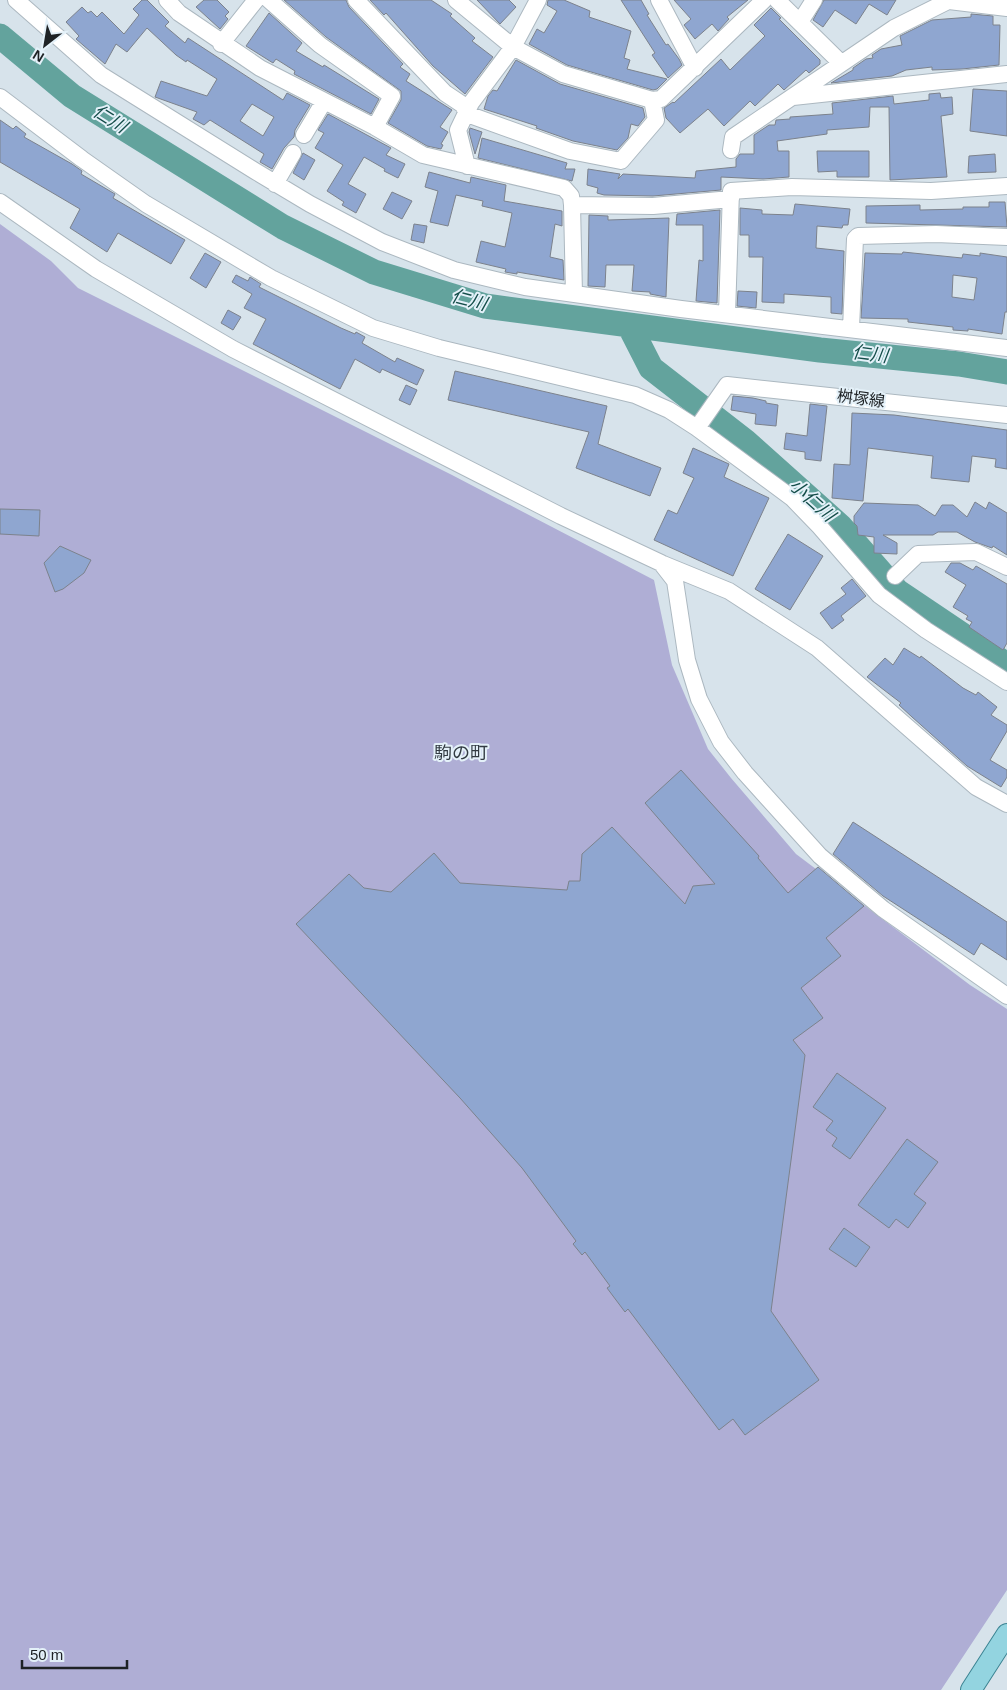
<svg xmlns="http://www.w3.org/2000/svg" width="1007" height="1690" viewBox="0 0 1007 1690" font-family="Helvetica,'Noto Sans JP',sans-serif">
  <rect width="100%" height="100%" fill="#d7e3eb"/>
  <!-- green -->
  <path fill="#afaed5" d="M 0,224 L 51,261 L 78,288 L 452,475 L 654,580 L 672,665 L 708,749 L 731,778 L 796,854 L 970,985 L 1007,1009 L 1007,1590 L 941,1690 L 0,1690 Z"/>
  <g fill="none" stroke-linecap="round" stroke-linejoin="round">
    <!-- river -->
    <path stroke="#63a39d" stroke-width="25" d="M 0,36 L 72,96 L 283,227 L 374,272 L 485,306 L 820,350 L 959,364 L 1007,372
      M 629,325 L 651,368 L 745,441 L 840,526 L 897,591 L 1007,665"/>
  </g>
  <!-- building -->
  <path fill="#8fa6d0" stroke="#7c828c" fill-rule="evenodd" d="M 142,0 L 147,0 L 169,22 L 165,26 L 185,43 L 188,38 L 283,100 L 287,93 L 310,105 L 295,130 L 294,137 L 284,148 L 272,169 L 260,162 L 264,154 L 210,120 L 204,125 L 193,119 L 197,112 L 155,97 L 161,81 L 207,96 L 217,79 L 187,60 L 186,62 L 176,55 L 147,28 L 127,52 L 116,44 L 105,64 L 76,39 L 79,36 L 66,22 L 82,7 L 88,13 L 91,11 L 97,17 L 102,12 L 124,34 L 139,15 L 133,9 ZM 252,104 L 274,117 L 263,136 L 240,121 Z
    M 204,0 L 217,0 L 229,12 L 225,16 L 228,19 L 220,29 L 196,7 Z
    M 284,0 L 346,0 L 349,7 L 403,64 L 400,67 L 410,74 L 406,81 L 452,110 L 440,127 L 448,132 L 441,144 L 443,145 L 441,149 L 427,146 L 388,123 L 401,100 L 401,91 L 326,37 Z
    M 370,0 L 431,0 L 452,14 L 450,16 L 475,38 L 472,41 L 493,57 L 465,94 L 433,66 L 386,13 L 384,15 Z
    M 477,0 L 509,0 L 516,7 L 500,24 Z
    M 548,0 L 564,0 L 590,11 L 589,17 L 631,31 L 624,58 L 630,60 L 627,69 L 667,79 L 657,89 L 653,90 L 567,65 L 529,44 L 537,29 L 544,33 L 557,11 L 547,5 Z
    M 621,0 L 641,0 L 649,14 L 647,15 L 666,45 L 668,44 L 679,59 L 682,65 L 668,78 L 652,55 L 655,53 Z
    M 674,0 L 748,0 L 727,17 L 729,19 L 718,31 L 712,24 L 695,39 L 684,25 L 691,19 Z
    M 824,0 L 896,0 L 887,15 L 869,4 L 856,24 L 835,10 L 823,27 L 813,20 Z
    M 771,8 L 781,18 L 779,19 L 820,60 L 820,64 L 809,73 L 806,70 L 784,90 L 778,84 L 755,106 L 750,101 L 724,126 L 708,109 L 680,133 L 666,118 L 664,108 L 673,102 L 674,103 L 721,59 L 730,70 L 765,36 L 754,25 Z
    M 269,13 L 302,43 L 296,51 L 323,67 L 324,65 L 379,99 L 371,114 L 294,74 L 295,71 L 276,59 L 273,63 L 246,46 Z
    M 971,14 L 993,16 L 993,25 L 1000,25 L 999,65 L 962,69 L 932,70 L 932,67 L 906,70 L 892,76 L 831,83 L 853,70 L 853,68 L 866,59 L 873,58 L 872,55 L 881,49 L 902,45 L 900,36 L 932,20 L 971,17 Z
    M 516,60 L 560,84 L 643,108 L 645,117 L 638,126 L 631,124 L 628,138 L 617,150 L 573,141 L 536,128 L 537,126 L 484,109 L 488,96 L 493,90 L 497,91 Z
    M 973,89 L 1007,91 L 1007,136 L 970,131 Z
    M 940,93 L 941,98 L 952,97 L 953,114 L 941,116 L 947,177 L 890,180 L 889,107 L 870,107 L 869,127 L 827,130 L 827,134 L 777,141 L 778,151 L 789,151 L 789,177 L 763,179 L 721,177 L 721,190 L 653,196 L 604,195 L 597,193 L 598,188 L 587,185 L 588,169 L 620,174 L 618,179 L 623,174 L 695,178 L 696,171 L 736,167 L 736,159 L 740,154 L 754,154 L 754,135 L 769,125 L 775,125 L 776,120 L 790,119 L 790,117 L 833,114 L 832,103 L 893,96 L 894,104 L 929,100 L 929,94 Z
    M 328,114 L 391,148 L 386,155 L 405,164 L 398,178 L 384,171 L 385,169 L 364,157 L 348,184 L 366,194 L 356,213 L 342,205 L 344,202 L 327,191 L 343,165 L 315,148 L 324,133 L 318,130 Z
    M 0,120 L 13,129 L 16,126 L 26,134 L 24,137 L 72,164 L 82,171 L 81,174 L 115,194 L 113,198 L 185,240 L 171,264 L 118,233 L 107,252 L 70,228 L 80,209 L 0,162 Z
    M 470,128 L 482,132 L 475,154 L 469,132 Z
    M 482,138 L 567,163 L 565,169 L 575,169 L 572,181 L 478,158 Z
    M 817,151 L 869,151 L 869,177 L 837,177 L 837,171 L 818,172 Z
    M 303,153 L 315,160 L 304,180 L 293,173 Z
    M 995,154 L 996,172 L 968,173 L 969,156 Z
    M 429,172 L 470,183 L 471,177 L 506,185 L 504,201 L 562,211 L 562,226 L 555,224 L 550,257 L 563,260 L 564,280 L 517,272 L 517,274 L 505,272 L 506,269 L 476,262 L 481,241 L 505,247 L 512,213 L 482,206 L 483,201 L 456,195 L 448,226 L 430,222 L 438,191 L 425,187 Z
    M 392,192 L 412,201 L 402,219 L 383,209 Z
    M 989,202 L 1005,202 L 1007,227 L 866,223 L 866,206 L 920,205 L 920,210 L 963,209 L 963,207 L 989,207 Z
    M 795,204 L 850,209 L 848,225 L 843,225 L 842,228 L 817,226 L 816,248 L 844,251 L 842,314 L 831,313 L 831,297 L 784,294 L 784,303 L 762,302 L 763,257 L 749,257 L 749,235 L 740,235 L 740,208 L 762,210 L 762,214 L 793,215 Z
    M 720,210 L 717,303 L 696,301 L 699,260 L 703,261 L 703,225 L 676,225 L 677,214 Z
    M 589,215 L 608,216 L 608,220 L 669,218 L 666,297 L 650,294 L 650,292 L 632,291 L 634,265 L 606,265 L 605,287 L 588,286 Z
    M 414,224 L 427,226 L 424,243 L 411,240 Z
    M 903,252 L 962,258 L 963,254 L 980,256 L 980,253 L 1007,257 L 1007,312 L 1005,312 L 1002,334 L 968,329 L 968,331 L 953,330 L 953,327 L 908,322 L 908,319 L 861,318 L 865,253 L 902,254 ZM 953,275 L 977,278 L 974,300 L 952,297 Z
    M 205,253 L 221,262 L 206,288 L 190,278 Z
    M 236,275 L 248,281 L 250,277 L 261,284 L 259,287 L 341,328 L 355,334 L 356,332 L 365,337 L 362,343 L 395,362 L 397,358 L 424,370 L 417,385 L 382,369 L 380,373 L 355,359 L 340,389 L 253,344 L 266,319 L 244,308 L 252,294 L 232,282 Z
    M 738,291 L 757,292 L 756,308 L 737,306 Z
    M 228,310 L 241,317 L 233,330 L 221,323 Z
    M 455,371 L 607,406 L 598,444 L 661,468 L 650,496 L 576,468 L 589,432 L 448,400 Z
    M 406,385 L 417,390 L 410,405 L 399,400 Z
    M 733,396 L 753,398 L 766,401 L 766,403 L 778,405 L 776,426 L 755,424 L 756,414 L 731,410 Z
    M 810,404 L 827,406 L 821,461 L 805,459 L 805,452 L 784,449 L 786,433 L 807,436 Z
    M 852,413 L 894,415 L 1007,430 L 1007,469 L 995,467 L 996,459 L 972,456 L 969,482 L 931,478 L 933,456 L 868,448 L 863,501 L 832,498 L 834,464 L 850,465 Z
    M 693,448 L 729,464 L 724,477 L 769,498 L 733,576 L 654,540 L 668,510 L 677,514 L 694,478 L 683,473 Z
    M 975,502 L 986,509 L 989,502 L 1007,513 L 1007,555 L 993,546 L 992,548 L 975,542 L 957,532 L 938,532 L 933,535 L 883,535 L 897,543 L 897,554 L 874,553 L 874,537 L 858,535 L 857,526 L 854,523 L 854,516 L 864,503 L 918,505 L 935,516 L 942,505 L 953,505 L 967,517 Z
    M 0,509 L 40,510 L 39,536 L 0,534 Z
    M 788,534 L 823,556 L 790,610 L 755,589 Z
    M 60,546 L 91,560 L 84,573 L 63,589 L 55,592 L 44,563 Z
    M 951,563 L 960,563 L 973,570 L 976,566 L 1007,584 L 1007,643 L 1003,650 L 969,627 L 972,622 L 966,619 L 968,616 L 953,607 L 966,585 L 945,572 Z
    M 852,579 L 866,596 L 841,616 L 844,620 L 832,629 L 820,613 L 846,594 L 841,588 Z
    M 904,648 L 920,658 L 921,656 L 963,688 L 976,695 L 978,692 L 997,707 L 991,715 L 1007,725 L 1007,731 L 990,760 L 1007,770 L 1007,777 L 1001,787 L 967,766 L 912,717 L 899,705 L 901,703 L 867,677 L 885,658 L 893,665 Z
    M 681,770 L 759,856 L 758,858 L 788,893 L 818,867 L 864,906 L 826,938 L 841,956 L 801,988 L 823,1018 L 793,1040 L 805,1055 L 771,1311 L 819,1380 L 745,1435 L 733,1419 L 719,1430 L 628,1309 L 625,1312 L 607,1288 L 610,1286 L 585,1252 L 582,1255 L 573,1244 L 576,1241 L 522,1168 L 460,1098 L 296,924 L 349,874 L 364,888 L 391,892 L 434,853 L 460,883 L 567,890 L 569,881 L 580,881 L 582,854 L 612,827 L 685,904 L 693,886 L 715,884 L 645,803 Z
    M 853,822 L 1007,922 L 1007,960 L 981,943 L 974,955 L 883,896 L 833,854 Z
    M 837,1073 L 886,1108 L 850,1159 L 832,1146 L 837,1138 L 826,1130 L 833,1121 L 813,1107 Z
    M 907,1139 L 938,1162 L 914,1194 L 926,1203 L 908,1228 L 896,1219 L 889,1228 L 858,1205 Z
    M 844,1228 L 870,1247 L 856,1267 L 829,1249 Z"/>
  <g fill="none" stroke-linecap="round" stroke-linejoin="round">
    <defs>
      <path id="minor" d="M 16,0 L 101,75 L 255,171 L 310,204 L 382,242 L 454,270 L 525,287 L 681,309 L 1007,348
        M 167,0 L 179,13 L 260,68 L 375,127 L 423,155 L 564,188 L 571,196 L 572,205 L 653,206 L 731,199
        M 269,0 L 320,45 L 392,96 L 375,127
        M 356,0 L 445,93 L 463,105 L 467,114 L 570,151 L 621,161 L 656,120 L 652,100
        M 456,0 L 513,47 L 563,74 L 652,100 L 661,99 L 764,0
        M 659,0 L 695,68
        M 777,0 L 841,63
        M 949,1 L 1007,8
        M 800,22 L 814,0
        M 221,44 L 256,0
        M 0,97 L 82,159 L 146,204 L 271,278 L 373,328 L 439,348 L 635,395 L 669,410 L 697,428 L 792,498 L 820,527 L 879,595 L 926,630 L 1007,682
        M 793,97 L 1007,74
        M 304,135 L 323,103
        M 731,150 L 733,137 L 894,28 L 950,0
        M 467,166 L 458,130 L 471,103 L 513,47 L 538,0
        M 275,184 L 293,153
        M 0,202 L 96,269 L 233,349 L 561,516 L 661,563 L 675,581 L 687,660 L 699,699 L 721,742 L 745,773 L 820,856 L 883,909 L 1007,996
        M 572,205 L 574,294
        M 727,314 L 731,191 L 792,187 L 931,191 L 1007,186
        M 851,328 L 855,239 L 858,236 L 936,234 L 1007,237
        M 697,428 L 727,385 L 1007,415
        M 663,564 L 729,591 L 817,648 L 976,787 L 1007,804
        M 895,576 L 918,554 L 976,552 L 1007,567"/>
      <path id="major" d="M 971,1690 L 1007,1634"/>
    </defs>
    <!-- minor casing -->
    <use href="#minor" stroke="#acb8c0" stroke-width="18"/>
    <!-- major casing -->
    <use href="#major" stroke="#3b8392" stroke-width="22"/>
    <!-- minor -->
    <use href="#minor" stroke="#fff" stroke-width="16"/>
    <!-- major -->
    <use href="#major" stroke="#93d4e0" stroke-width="20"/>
  </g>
  <g text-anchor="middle" stroke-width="4" stroke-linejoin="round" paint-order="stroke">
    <!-- street labels -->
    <g font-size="16" fill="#1e2225" stroke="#e4f1f9">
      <text transform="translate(861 398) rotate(7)" y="6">桝塚線</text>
    </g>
    <!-- water labels -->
    <g font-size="18" font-style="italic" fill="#144d49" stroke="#e4f1f9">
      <text transform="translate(110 119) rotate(32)" y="6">仁川</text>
      <text transform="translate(469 300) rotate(15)" y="6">仁川</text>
      <text transform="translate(870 354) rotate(7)" y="6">仁川</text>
      <text transform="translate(812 500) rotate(42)" y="6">小仁川</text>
    </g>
    <!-- neighbourhood labels -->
    <g font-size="18" fill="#323b42" stroke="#e4f1f9">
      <text x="461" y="759">駒の町</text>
    </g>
  </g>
  <!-- north arrow -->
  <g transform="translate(45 45) rotate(211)" stroke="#e4f1f9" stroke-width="4" paint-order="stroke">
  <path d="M0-4L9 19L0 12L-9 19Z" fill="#1e2225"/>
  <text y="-8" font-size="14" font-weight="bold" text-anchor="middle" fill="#1e2225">N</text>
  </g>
  <!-- scale -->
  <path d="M22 1660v8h105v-8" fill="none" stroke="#1e2225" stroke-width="2.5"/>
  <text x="30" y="1660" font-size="15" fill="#1e2225" stroke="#e4f1f9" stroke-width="4" paint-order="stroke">50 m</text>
</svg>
